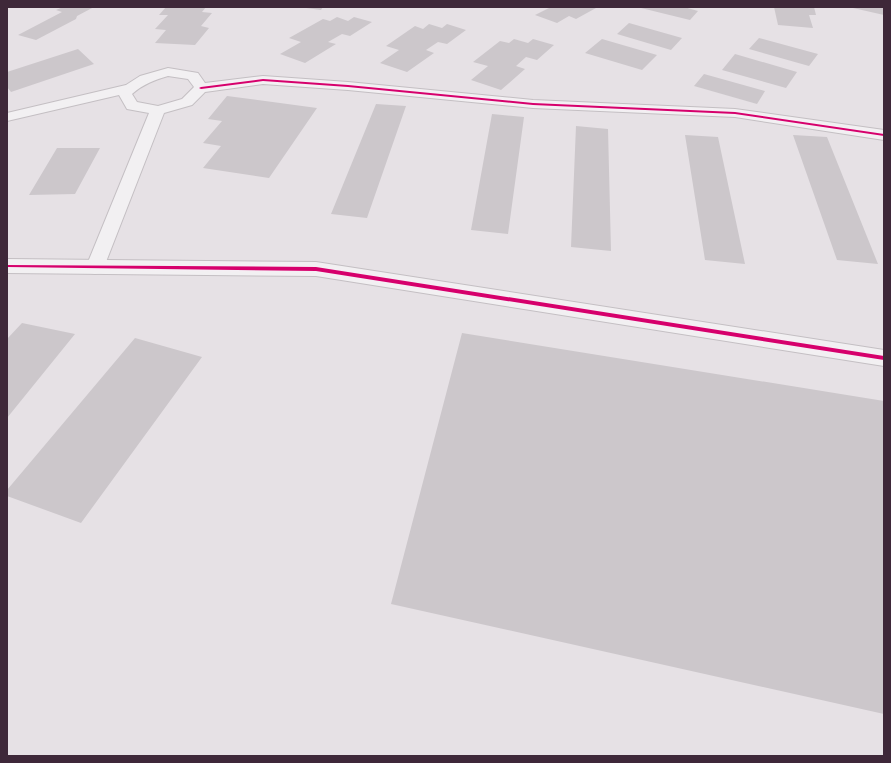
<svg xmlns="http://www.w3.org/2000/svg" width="891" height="763" viewBox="0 0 891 763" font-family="'Sofia Sans Condensed',sans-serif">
  <rect width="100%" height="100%" fill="#e6e1e5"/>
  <!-- building -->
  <path fill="#ccc7cb" d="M 63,7 L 94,7 L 77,16 L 76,19 L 36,40 L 18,35 L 62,12 L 56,10 Z
    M 166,7 L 206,7 L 202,12 L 212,13 L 201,26 L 209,28 L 195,45 L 155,43 L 166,30 L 155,29 L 168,15 L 159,15 Z
    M 299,7 L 323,7 L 321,10 Z
    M 551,7 L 592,7 L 596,8 L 576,19 L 569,16 L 557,23 L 535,15 Z
    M 684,7 L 698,11 L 690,20 L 641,8 Z
    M 774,7 L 814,7 L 816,15 L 809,15 L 813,28 L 778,25 Z
    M 853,7 L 884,7 L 884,15 L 853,8 Z
    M 337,17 L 348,21 L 354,17 L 372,22 L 350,36 L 342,34 L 328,42 L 336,44 L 305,63 L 280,54 L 301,42 L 289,38 L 323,19 L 330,21 Z
    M 629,23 L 682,38 L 671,50 L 617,34 Z
    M 429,24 L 442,28 L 447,24 L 466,30 L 447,44 L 438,42 L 426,50 L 434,53 L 407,72 L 380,63 L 399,50 L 386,46 L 415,26 L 423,29 Z
    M 759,38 L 818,54 L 809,66 L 749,49 Z
    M 514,39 L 528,43 L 533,39 L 554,45 L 537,60 L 526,57 L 516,66 L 525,69 L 501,90 L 471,80 L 488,66 L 473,62 L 500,41 L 509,43 Z
    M 602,39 L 657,55 L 642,70 L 585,53 Z
    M 78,49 L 94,64 L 11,92 L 7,87 L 7,72 Z
    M 735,54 L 797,72 L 786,88 L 722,70 Z
    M 704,74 L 765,91 L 757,104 L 694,86 Z
    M 227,96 L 317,108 L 269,178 L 203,168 L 221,146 L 203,143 L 222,121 L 208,119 Z
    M 376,104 L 406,106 L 367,218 L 331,214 Z
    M 492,114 L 524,117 L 508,234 L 471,230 Z
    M 576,126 L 608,129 L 611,251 L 571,247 Z
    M 685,135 L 718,137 L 745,264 L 705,260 Z
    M 793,135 L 827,137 L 878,264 L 837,260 Z
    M 57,148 L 100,148 L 75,194 L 29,195 Z
    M 22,323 L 75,334 L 7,418 L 7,339 Z
    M 462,333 L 884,401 L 884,714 L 391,604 Z
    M 135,338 L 202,357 L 81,523 L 7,496 L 7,490 Z"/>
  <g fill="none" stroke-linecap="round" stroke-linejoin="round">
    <defs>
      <path id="minor" d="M 168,68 L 198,73 L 205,83 L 263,76 L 348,82 L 533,100 L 735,109 L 884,130 L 884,140 L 735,117 L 533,108 L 348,90 L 263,84 L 205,92 L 192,105 L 164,113 L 104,267 L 102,272 L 95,274 L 88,272 L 86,267 L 149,113 L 127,109 L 119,95 L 7,121 L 7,113 L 126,85 L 140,76 ZM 168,76 L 188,79 L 194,87 L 182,99 L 158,106 L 137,102 L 132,94 C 143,84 155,80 168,76 Z"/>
      <path id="tertiary" d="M 7,259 L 316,262 L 884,350 L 884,366 L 316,276 L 7,273 Z"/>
    </defs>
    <!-- minor casing -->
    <use href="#minor" stroke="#c4bfc3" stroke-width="2"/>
    <!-- tertiary casing -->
    <use href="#tertiary" stroke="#c4bfc3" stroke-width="2"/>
    <!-- minor -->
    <use href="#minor" fill="#f2f0f2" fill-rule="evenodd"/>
    <!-- tertiary -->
    <use href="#tertiary" fill="#f2f0f2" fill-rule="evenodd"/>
    <defs>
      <path id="cycleway" d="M 263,79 L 348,85 L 533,103 L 735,112 L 884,134 L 884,136 L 735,114 L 533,105 L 348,87 L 263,81 L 201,89 L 199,88 L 201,87 Z
        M 7,265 L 316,267 L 884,356 L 884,360 L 316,271 L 7,267 Z"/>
    </defs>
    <!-- cycleway casing -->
    <use href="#cycleway" stroke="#f5eef4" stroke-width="3"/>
    <!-- cycleway -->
    <use href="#cycleway" fill="#d6006c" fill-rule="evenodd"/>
  </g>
  <!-- border -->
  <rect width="891" height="763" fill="none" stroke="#3e2839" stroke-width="16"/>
</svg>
